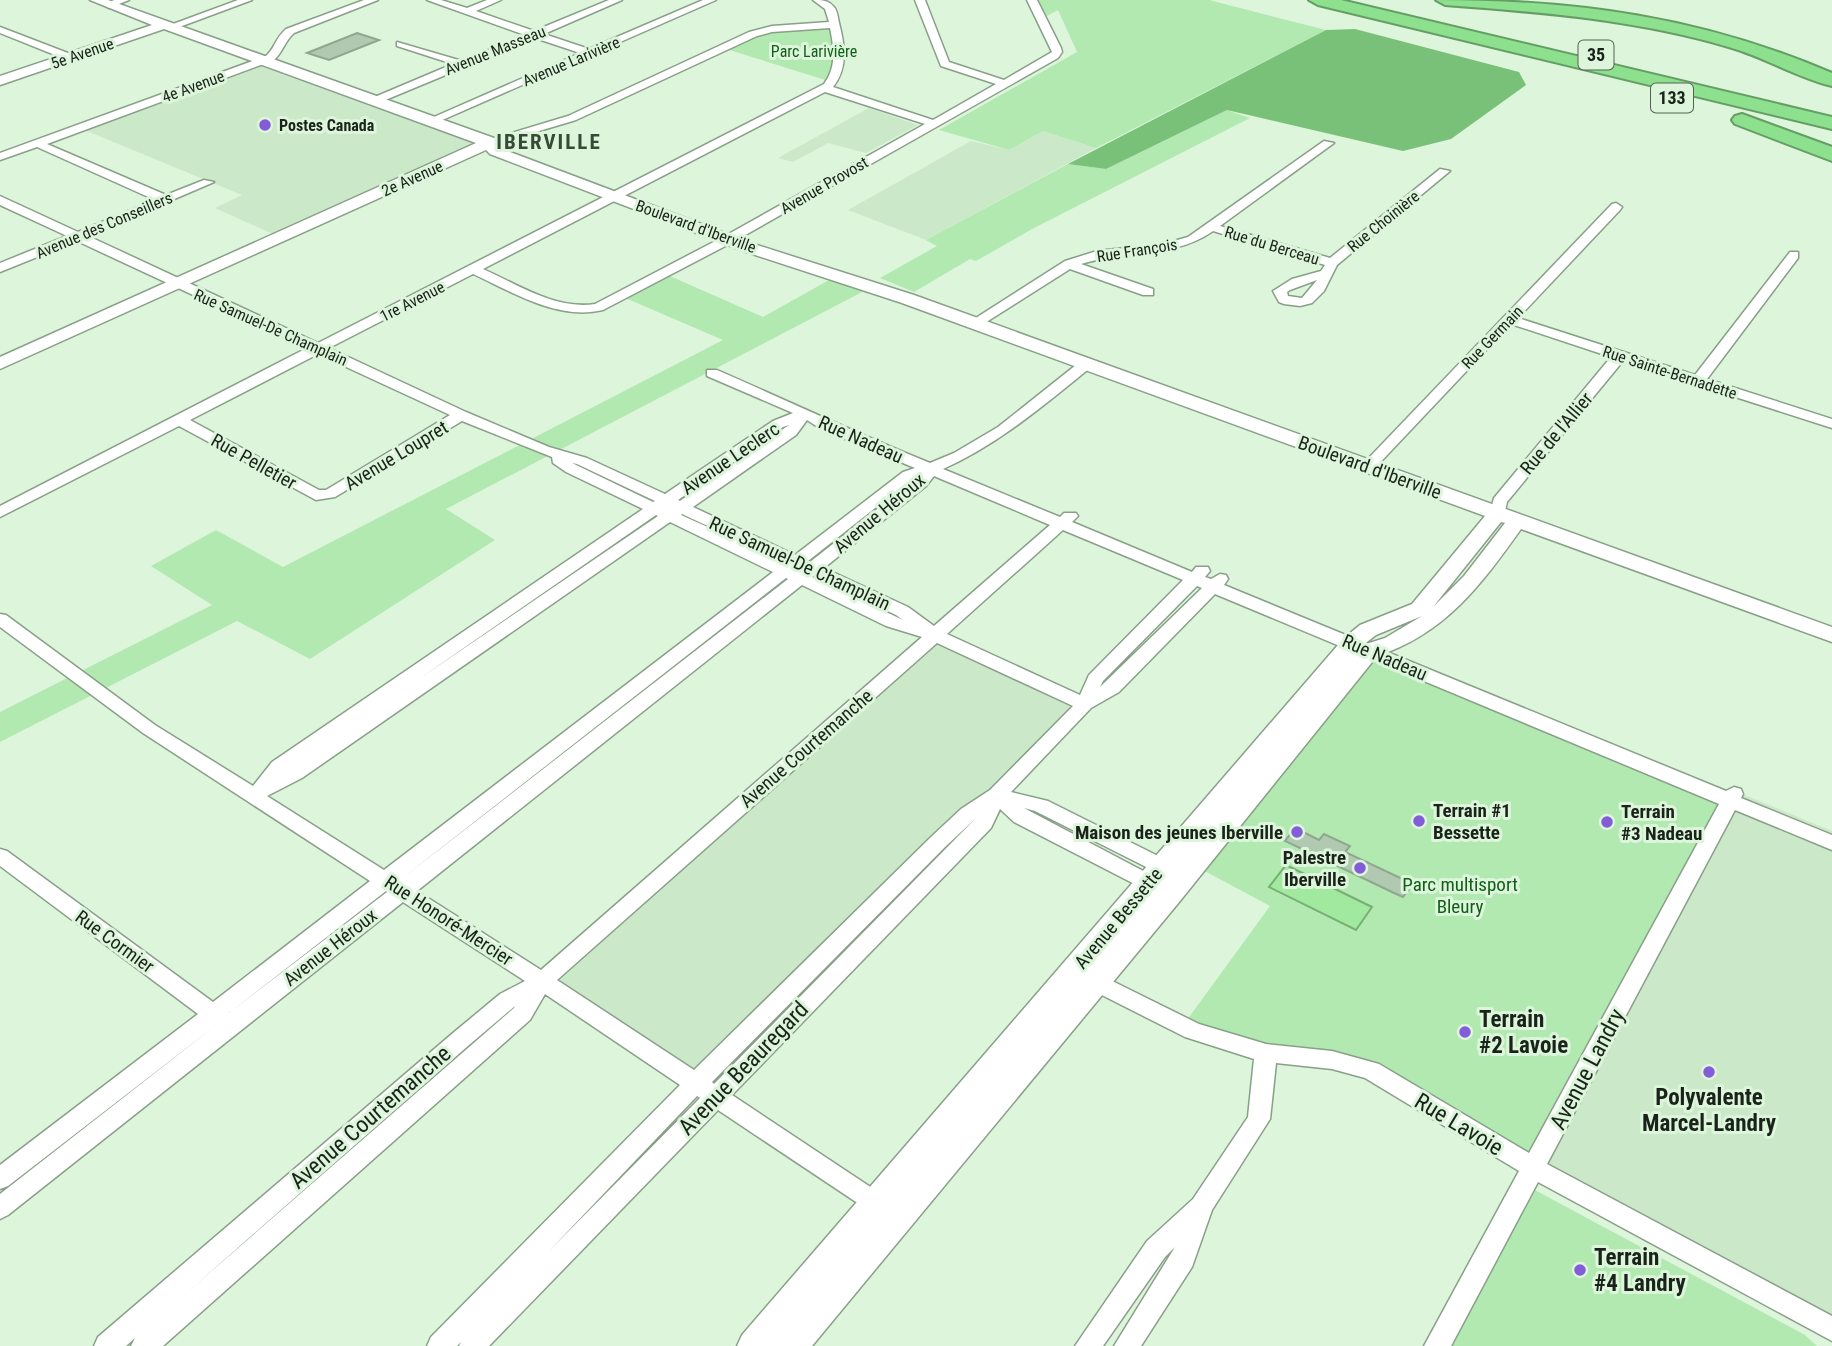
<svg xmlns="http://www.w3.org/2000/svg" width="1832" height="1346" viewBox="0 0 1832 1346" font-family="'Roboto Condensed',sans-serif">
  <rect width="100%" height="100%" fill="#dcf5db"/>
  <!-- built -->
  <path fill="#cbe9c9" d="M 259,64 L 489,143 L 273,234 L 215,208 L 242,195 L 82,129 Z
    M 869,108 L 918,125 L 866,153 L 828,143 L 793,162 L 778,158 Z
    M 1043,131 L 1096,148 L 926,240 L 848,210 L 971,141 L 1009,150 Z
    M 935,635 L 1085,704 L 696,1083 L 542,981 Z
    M 1735,791 L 1832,831 L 1832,1327 L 1534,1168 Z"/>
  <!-- green -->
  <path fill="#b2e9b1" d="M 1037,0 L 1209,0 L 1326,30 L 1096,148 L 1043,131 L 1009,150 L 939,130 L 1077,52 L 1058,10 L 1047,16 Z
    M 834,25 L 843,69 L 835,83 L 723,48 L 765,31 Z
    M 1227,110 L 1250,118 L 1034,228 L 976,261 L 970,259 L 914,292 L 880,278 L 937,246 L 926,240 L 1068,164 L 1106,169 Z
    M 663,273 L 763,317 L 831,279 L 864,291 L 446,509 L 495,540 L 310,659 L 237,621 L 0,742 L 0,712 L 212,605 L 151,566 L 216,530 L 283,567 L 723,340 L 623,297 Z
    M 1369,651 L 1730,802 L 1531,1154 L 1377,1073 L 1179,1031 L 1270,906 L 1201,869 Z
    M 1516,1180 L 1805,1335 L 1817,1346 L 1427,1346 Z"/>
  <!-- forest -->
  <path fill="#79c178" d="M 1355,29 L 1519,72 L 1526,85 L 1451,139 L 1403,151 L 1227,110 L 1106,169 L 1068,164 L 1326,30 Z"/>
  <!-- water -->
  <path fill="#a0e99e" stroke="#78ae76" stroke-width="2" d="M 1286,865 L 1372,907 L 1356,930 L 1269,887 Z"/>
  <!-- building -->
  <path fill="#b1c9b0" stroke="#90a78f" stroke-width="2" d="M 357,33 L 379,40 L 329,60 L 307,53 Z
    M 1295,828 L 1319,840 L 1324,834 L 1350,846 L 1345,852 L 1413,884 L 1403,897 L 1394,893 L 1285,841 Z"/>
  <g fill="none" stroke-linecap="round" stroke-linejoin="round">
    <defs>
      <path id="minor" d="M 114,0 L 129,0 L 109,8 L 104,5 Z
        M 238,0 L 252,0 L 174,29 L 165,27 Z
        M 364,0 L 378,0 L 294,33 C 284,42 283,52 274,60 L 47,144 L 166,195 L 204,180 L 214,182 L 88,236 L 318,343 L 824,84 C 837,67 834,47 830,28 L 772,32 L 757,36 L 576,120 L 489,146 L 485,145 L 485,141 L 568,116 L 749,32 L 772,26 L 829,22 L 825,9 L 813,0 C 821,0 829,0 834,7 C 837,10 838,18 839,23 C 845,46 848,68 833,87 L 933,120 L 996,84 L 941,66 L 915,0 L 925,0 L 949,62 L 1004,80 L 1052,52 L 1027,0 L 1037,0 L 1061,48 L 1062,52 L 1058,58 L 733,242 L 603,310 C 557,321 513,292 473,274 L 329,348 L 466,412 L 549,447 L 587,458 L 665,494 L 773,421 L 793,413 L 707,376 L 707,370 L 717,370 C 788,401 858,434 930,463 L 954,453 L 998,427 L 1081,361 L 1091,361 L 1091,367 C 1044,405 999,444 943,469 L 1060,517 L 1064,513 L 1076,513 L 1078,516 L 1072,522 L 1192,572 L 1196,567 L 1208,567 L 1210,571 L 1205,577 L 1211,579 L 1220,574 L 1226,575 L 1228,579 L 1224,585 L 1726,791 L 1734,787 L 1741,789 L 1743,794 L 1741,798 L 1832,835 L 1832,850 L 1735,810 L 1547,1164 L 1832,1316 L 1832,1341 L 1538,1182 L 1451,1346 L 1424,1346 L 1519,1171 L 1365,1078 L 1332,1069 L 1276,1063 L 1270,1119 L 1212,1210 L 1192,1267 L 1141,1346 L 1114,1346 L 1175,1247 L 1165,1257 L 1103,1346 L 1075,1346 L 1147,1241 L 1193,1199 L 1248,1117 L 1254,1059 L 1185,1037 L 1080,984 L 1076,978 L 1080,972 L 1087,970 L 1094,972 L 1199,1024 L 1266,1044 L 1332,1051 L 1379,1064 L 1529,1153 L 1719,804 L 1215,594 L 1119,692 L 1091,708 L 1011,792 L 1048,801 L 1180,867 L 1183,872 L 1180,877 L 1173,879 L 1166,877 L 1035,811 L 1024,808 L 1164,882 L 1167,887 L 1164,892 L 1157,895 L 1150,892 L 1014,822 L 1000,809 L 991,828 L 732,1095 L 890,1200 L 894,1207 L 890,1214 L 882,1218 L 874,1214 L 718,1110 L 489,1346 L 459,1346 L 461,1342 L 457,1346 L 427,1346 L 431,1337 L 680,1085 L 545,994 L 530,1020 L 163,1346 L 131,1346 L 135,1338 L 126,1346 L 94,1346 L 98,1337 L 453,1033 L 500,994 L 525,981 L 403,902 L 8,1215 L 0,1219 L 0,1194 L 215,1026 L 8,1186 L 0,1189 L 0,1165 L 198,1014 L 0,866 L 0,849 L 7,851 L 213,1002 L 370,881 L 143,733 L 0,627 L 0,614 L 6,615 L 155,725 L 253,786 L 272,762 L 643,509 L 566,472 L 553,463 L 552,457 L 462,421 L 335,497 L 316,500 L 179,426 L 0,517 L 0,506 L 307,348 L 77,241 L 0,272 L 0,263 L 67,236 L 0,205 L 0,196 L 78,232 L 155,200 L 37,147 L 0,160 L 0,153 L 266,56 C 276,47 274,40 286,29 ZM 825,92 L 925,124 L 725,236 L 595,304 C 555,310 517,284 483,269 ZM 318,354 L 450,415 L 326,490 L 319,490 L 190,420 ZM 807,420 L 821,429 L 915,468 L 903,472 L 795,555 L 693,507 L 796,435 ZM 789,425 L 680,501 L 678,500 L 783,427 ZM 572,463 L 577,464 L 655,501 L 653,502 ZM 934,476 L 1050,525 L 934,626 L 908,607 L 824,568 L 926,486 ZM 918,477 L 810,562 L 808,561 L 913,478 ZM 682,514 L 785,562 L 681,515 ZM 656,515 L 658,516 L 416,681 ZM 670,522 L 773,572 L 384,870 L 267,796 L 302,778 ZM 1063,530 L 1183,580 L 1089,675 L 1080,695 L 947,634 ZM 814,576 L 896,615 L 903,620 L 812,577 ZM 786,578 L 788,579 L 400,880 ZM 802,585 L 886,626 L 922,637 L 541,970 L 417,891 ZM 1197,586 L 1202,588 L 1100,687 L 1103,681 ZM 937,643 L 1073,706 L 990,790 L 961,809 L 931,837 L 694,1070 L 557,980 ZM 977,817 L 714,1084 L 712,1082 L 945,847 ZM 386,891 L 387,892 L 229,1013 ZM 515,1006 L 514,1008 L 184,1295 L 469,1045 ZM 697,1096 L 700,1098 L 548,1252 Z
        M 427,0 L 441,0 L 467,8 L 487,0 L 501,0 L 476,11 L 534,31 L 609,0 L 622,0 L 544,34 L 589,49 L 703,0 L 716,0 L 431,125 L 425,122 L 427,120 L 580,53 L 535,38 L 378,103 L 370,103 L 370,99 L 453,64 L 397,46 L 397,42 L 462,61 L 525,35 Z
        M 0,27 L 73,55 L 74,57 L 65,59 L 0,33 Z
        M 1324,141 L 1334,143 L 1220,226 L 1330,258 L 1440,169 L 1450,171 L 1337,265 L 1324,291 L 1312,303 L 1300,306 L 1284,304 L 1279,302 L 1273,291 L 1292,279 L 1321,271 L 1325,265 L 1213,231 C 1173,259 1125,250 1081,264 L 1153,289 L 1153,295 L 1143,295 L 1070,269 L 980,326 L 970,326 L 968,323 L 1065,261 L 1097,251 L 1163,244 L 1188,237 ZM 1317,280 L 1302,298 L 1288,296 L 1287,292 L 1290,290 Z
        M 1616,203 L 1622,207 L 1620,210 L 1518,318 L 1695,375 L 1790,252 L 1798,252 L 1798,258 L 1707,379 L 1832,419 L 1832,428 L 1623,361 L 1507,502 L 1504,516 L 1492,516 L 1490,513 L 1494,498 L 1611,357 L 1511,324 L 1373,470 L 1363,470 L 1360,467 L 1363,464 L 1612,204 Z"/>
      <path id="tertiary" d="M 90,0 L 108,0 L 508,143 L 510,146 L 505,150 L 757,245 L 914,295 L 1832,627 L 1832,642 L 1521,529 C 1481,585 1445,634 1377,656 L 1180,901 L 812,1346 L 737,1346 L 742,1335 L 1344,638 L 1360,625 L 1412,604 L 1485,516 L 902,303 L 746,252 L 490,154 L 486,150 L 0,369 L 0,357 L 476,143 L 164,29 L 0,85 L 0,76 L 152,25 ZM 1501,522 L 1505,523 L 1464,576 L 1433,607 ZM 1422,616 L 1385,638 L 1363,645 L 1376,635 Z"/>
      <path id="motorway" d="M 1309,0 L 1341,0 L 1832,117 L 1832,129 L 1318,5 Z
        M 1436,0 C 1577,0 1701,17 1832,73 L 1832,86 C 1798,78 1766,58 1732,48 C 1639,20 1541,12 1445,5 Z
        M 1742,114 L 1832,147 L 1832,161 L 1735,124 L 1732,120 L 1735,116 Z"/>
    </defs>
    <!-- minor casing -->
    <use href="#minor" stroke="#89a088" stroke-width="3"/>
    <!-- tertiary casing -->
    <use href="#tertiary" stroke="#89a088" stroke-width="3"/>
    <!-- motorway casing -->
    <use href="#motorway" stroke="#659e65" stroke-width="4"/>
    <!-- minor -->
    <use href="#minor" fill="#fff" fill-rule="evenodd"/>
    <!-- tertiary -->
    <use href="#tertiary" fill="#fff" fill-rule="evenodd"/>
    <!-- motorway -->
    <use href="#motorway" fill="#8de08d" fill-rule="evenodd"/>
  </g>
  <!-- markers -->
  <g fill="#835dd8" stroke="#dcf5db" stroke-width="2.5">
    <circle cx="265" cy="125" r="7"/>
    <circle cx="1419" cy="821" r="7"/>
    <circle cx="1607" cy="822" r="7"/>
    <circle cx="1297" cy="832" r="7"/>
    <circle cx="1360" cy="868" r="7"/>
    <circle cx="1465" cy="1032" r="7"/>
    <circle cx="1709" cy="1072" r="7"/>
    <circle cx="1580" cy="1270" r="7"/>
  </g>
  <g text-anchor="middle" stroke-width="6" stroke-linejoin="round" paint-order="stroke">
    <!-- far-street labels -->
    <g font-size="16" fill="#1a231a" stroke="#dcf5db">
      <text transform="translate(495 50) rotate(-22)" y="6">Avenue Masseau</text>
      <text transform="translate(82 53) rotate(-19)" y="6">5e Avenue</text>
      <text transform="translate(571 61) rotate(-23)" y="6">Avenue Larivière</text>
      <text transform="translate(193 86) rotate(-20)" y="6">4e Avenue</text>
      <text transform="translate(412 178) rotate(-24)" y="6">2e Avenue</text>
      <text transform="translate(824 185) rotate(-30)" y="6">Avenue Provost</text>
      <text transform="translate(1383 221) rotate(-39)" y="6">Rue Choinière</text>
      <text transform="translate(104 225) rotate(-23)" y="6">Avenue des Conseillers</text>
      <text transform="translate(696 226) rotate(20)" y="6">Boulevard d'Iberville</text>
      <text transform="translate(1272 245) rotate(17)" y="6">Rue du Berceau</text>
      <text transform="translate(1137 250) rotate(-9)" y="6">Rue François</text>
      <text transform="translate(412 301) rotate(-27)" y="6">1re Avenue</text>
      <text transform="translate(271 327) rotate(24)" y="6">Rue Samuel-De Champlain</text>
      <text transform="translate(1492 337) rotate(-46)" y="6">Rue Germain</text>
      <text transform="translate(1670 372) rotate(18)" y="6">Rue Sainte-Bernadette</text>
    </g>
    <!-- far-park labels -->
    <g font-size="16" fill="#125d19" stroke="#dcf5db">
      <text x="814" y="57">Parc Larivière</text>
    </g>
    <!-- far-poi labels -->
    <g font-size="16" font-weight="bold" fill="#1a231a" stroke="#dcf5db" text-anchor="start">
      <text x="279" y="131">Postes Canada</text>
    </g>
    <!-- shield labels -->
    <g fill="#dcf5db" stroke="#546254" stroke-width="2">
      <rect x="1578.5" y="40.5" width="35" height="29" rx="5"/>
      <rect x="1651" y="83.5" width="42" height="29" rx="5"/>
    </g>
    <g font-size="18" font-weight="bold" fill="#1a231a">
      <text x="1596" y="61">35</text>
      <text x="1672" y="104">133</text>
    </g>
    <!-- street labels -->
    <g font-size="19" fill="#1a231a" stroke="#dcf5db">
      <text transform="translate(1556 433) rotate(-50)" y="7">Rue de l'Allier</text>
      <text transform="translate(861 439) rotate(24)" y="7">Rue Nadeau</text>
      <text transform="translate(396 455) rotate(-31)" y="7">Avenue Loupret</text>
      <text transform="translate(730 458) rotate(-34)" y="7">Avenue Leclerc</text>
      <text transform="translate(254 461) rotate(29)" y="7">Rue Pelletier</text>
      <text transform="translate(1370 467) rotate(20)" y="7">Boulevard d'Iberville</text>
      <text transform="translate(879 513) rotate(-40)" y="7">Avenue Héroux</text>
      <text transform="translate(800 563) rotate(25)" y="7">Rue Samuel-De Champlain</text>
      <text transform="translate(1385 657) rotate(23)" y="7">Rue Nadeau</text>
      <text transform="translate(806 748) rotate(-41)" y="7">Avenue Courtemanche</text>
      <text transform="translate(1118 918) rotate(-50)" y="7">Avenue Bessette</text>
      <text transform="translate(449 920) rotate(33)" y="7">Rue Honoré-Mercier</text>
      <text transform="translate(115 941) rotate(36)" y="7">Rue Cormier</text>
      <text transform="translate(330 947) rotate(-38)" y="7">Avenue Héroux</text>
    </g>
    <!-- poi labels -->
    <g font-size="19" font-weight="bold" fill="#1a231a" stroke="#dcf5db" text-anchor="start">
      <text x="1433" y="817">Terrain #1<tspan x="1433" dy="22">Bessette</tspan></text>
      <text x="1621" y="818">Terrain<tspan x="1621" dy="22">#3 Nadeau</tspan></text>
      <text x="1283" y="839" text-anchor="end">Maison des jeunes Iberville</text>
      <text x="1346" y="864" text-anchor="end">Palestre<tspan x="1346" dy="22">Iberville</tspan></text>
    </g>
    <!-- park labels -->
    <g font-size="19" fill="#125d19" stroke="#dcf5db">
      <text x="1460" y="891">Parc multisport<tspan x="1460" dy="22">Bleury</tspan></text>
    </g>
    <!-- far-district labels -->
    <g font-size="21" font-weight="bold" letter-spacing="2" fill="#364a35" stroke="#dcf5db">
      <text x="549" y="149">IBERVILLE</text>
    </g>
    <!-- near-poi labels -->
    <g font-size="23" font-weight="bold" fill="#1a231a" stroke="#dcf5db" text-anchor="start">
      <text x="1479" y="1027">Terrain<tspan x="1479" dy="26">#2 Lavoie</tspan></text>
      <text x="1709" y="1105" text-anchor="middle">Polyvalente<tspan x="1709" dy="26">Marcel-Landry</tspan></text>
      <text x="1594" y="1265">Terrain<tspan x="1594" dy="26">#4 Landry</tspan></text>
    </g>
    <!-- near-street labels -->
    <g font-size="23" fill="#1a231a" stroke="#dcf5db">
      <text transform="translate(743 1068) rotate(-46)" y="8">Avenue Beauregard</text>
      <text transform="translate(1587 1069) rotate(-62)" y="8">Avenue Landry</text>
      <text transform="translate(370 1117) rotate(-41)" y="8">Avenue Courtemanche</text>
      <text transform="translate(1459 1124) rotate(31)" y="8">Rue Lavoie</text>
    </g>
  </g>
</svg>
